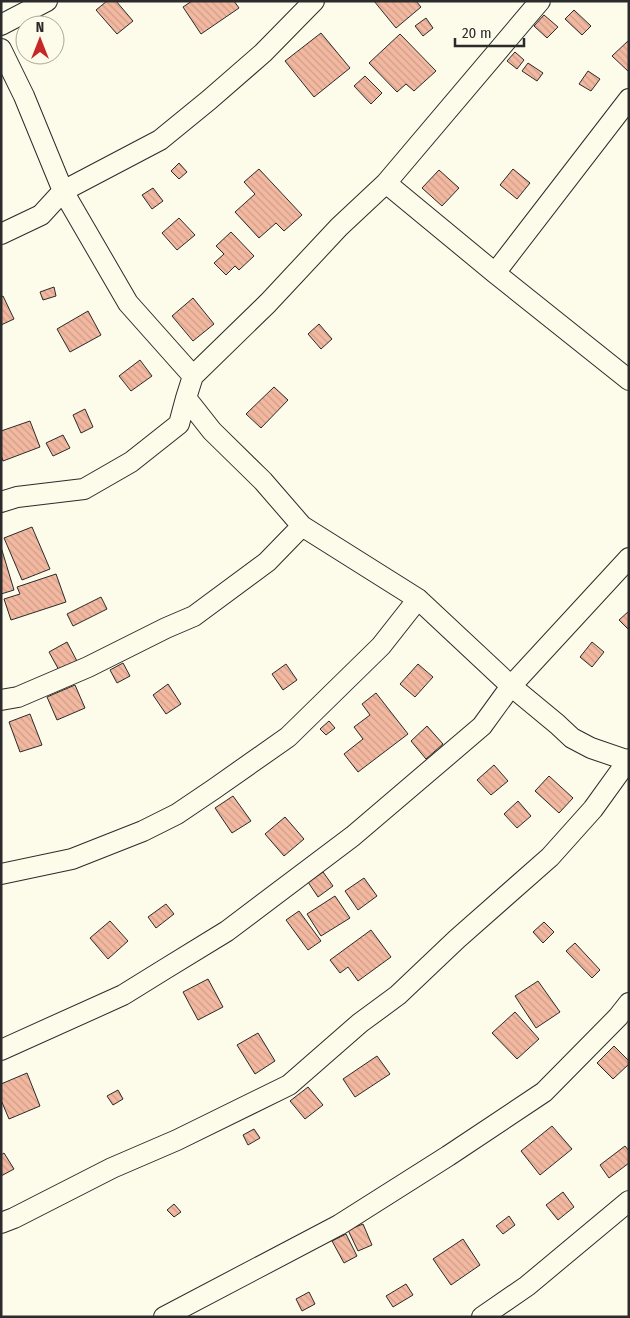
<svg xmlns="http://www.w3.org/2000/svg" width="630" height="1318" viewBox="0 0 630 1318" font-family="'Fira Sans Condensed',sans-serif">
  <defs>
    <pattern id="building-back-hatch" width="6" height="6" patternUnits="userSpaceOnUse" patternTransform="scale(1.25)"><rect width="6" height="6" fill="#f2b8a0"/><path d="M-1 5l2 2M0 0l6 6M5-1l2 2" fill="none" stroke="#d09e8a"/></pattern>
  </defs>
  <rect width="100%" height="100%" fill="#fdfbea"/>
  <!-- building -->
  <path fill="url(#building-back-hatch)" stroke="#2b2b2b" d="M 107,1 L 116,1 L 133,21 L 117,34 L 96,10 Z
    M 192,1 L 234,1 L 239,8 L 201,34 L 183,7 Z
    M 374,1 L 416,1 L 421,7 L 396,28 Z
    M 574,10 L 591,26 L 582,35 L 565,19 Z
    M 544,15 L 558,27 L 547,38 L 534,26 Z
    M 426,18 L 433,28 L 423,36 L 415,26 Z
    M 321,33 L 350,68 L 314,97 L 285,61 Z
    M 400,34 L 436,71 L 414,91 L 406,84 L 397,92 L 369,63 Z
    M 629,40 L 629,72 L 612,56 Z
    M 515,52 L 524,60 L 517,69 L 507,61 Z
    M 528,63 L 543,73 L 537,81 L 522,71 Z
    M 588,71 L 600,79 L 591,91 L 579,84 Z
    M 365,76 L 382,93 L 371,104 L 354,86 Z
    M 179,163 L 187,172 L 179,179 L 171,171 Z
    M 259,169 L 302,215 L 284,231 L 276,223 L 259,238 L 235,212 L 255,194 L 244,182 Z
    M 513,169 L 530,183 L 517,199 L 500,185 Z
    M 439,170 L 459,188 L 442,206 L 422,188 Z
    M 153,188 L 163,201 L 152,209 L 142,195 Z
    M 179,218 L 195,235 L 177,250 L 162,233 Z
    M 231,232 L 254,256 L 239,270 L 235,266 L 226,275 L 214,263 L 224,254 L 216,246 Z
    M 54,287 L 56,296 L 43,300 L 40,292 Z
    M 3,296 L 14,319 L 1,325 L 1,297 Z
    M 193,298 L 214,324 L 193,341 L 172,316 Z
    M 88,311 L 101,335 L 70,352 L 57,329 Z
    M 319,324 L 332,339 L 321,349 L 308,334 Z
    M 140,360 L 152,376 L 131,391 L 119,376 Z
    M 274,387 L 288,400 L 261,428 L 246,414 Z
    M 85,409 L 93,427 L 81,433 L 73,415 Z
    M 30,421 L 40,447 L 3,461 L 1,455 L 1,431 Z
    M 63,435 L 70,448 L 53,456 L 46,443 Z
    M 32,527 L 50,569 L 22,580 L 4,538 Z
    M 1,547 L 14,590 L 1,594 Z
    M 56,574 L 66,602 L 11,620 L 4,599 L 20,594 L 17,587 Z
    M 101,597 L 107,609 L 73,626 L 67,614 Z
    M 629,611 L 629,630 L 619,620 Z
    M 67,642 L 78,663 L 60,672 L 49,652 Z
    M 592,642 L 604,652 L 592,667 L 580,657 Z
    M 123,663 L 130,676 L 117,683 L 110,670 Z
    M 286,664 L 297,680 L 283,690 L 272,674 Z
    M 418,664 L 433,677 L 415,697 L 400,684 Z
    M 168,684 L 181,704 L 166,714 L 153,695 Z
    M 75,685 L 85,708 L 57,720 L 47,697 Z
    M 376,693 L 408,734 L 358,772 L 344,754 L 363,739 L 354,727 L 370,715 L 362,704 Z
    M 30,714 L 42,745 L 20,752 L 9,722 Z
    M 329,721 L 335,728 L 326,735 L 320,729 Z
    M 427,726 L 443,744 L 426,759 L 411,741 Z
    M 494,765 L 508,781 L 491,795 L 477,780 Z
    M 549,776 L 573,798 L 559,813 L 535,791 Z
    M 233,796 L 251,821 L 232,833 L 215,808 Z
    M 518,801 L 531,816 L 517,828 L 504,814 Z
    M 285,817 L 304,839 L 284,856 L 265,834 Z
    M 323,872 L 333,886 L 318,897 L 308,882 Z
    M 364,878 L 377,896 L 358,910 L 345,891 Z
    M 335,896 L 350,918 L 321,936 L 307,914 Z
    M 166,904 L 174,914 L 156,928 L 148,917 Z
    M 299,911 L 321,941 L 308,950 L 286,920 Z
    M 110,921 L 128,941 L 108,959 L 90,938 Z
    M 544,922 L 554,932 L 543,943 L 533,932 Z
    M 371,930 L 391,957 L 358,981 L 348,967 L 340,973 L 330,960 Z
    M 575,943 L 600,970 L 592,978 L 566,951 Z
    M 208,979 L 223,1007 L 198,1020 L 183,992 Z
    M 538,981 L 560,1012 L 536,1028 L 515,996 Z
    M 515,1012 L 539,1039 L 517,1059 L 492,1033 Z
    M 258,1033 L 275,1061 L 255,1074 L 237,1045 Z
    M 614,1046 L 629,1061 L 629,1064 L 613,1079 L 597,1063 Z
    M 377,1056 L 390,1074 L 355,1097 L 343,1079 Z
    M 27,1073 L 40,1106 L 9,1119 L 1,1100 L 1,1084 Z
    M 308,1087 L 323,1105 L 305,1119 L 290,1101 Z
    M 118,1090 L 123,1099 L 113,1105 L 107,1096 Z
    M 552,1126 L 572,1149 L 540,1175 L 521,1151 Z
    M 254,1129 L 260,1138 L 248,1145 L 243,1135 Z
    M 625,1146 L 629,1151 L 629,1163 L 609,1178 L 600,1165 Z
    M 4,1153 L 14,1169 L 1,1176 L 1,1155 Z
    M 563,1192 L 574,1207 L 558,1220 L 546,1205 Z
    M 174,1204 L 181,1212 L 174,1217 L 167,1210 Z
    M 509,1216 L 515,1225 L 503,1234 L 496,1226 Z
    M 363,1224 L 372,1245 L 358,1251 L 348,1230 Z
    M 346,1234 L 357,1256 L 344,1263 L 332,1241 Z
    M 463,1239 L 480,1265 L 451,1285 L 433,1259 Z
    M 406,1284 L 413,1295 L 393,1307 L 386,1296 Z
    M 309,1292 L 315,1304 L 302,1311 L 296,1299 Z"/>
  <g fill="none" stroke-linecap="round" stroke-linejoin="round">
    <defs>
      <path id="minor" d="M 1,25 L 47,1
        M 1,49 L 24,96 L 63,191 L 128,303 L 193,376 L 186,398 L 212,431 L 263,481 L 302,526 L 418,599 L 511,686 L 557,724 L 572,738 L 591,748 L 629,761
        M 386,183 L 495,273 L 629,380
        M 1,234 L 41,215 L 63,191 L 160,140 L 209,100 L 263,53 L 314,1
        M 495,273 L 629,99
        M 193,376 L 268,303 L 339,227 L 386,183 L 540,1
        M 1,502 L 17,497 L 84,489 L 131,462 L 179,424 L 186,398
        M 1,700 L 18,697 L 88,667 L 166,628 L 194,616 L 267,562 L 302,526
        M 1,874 L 72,859 L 143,831 L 177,814 L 214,789 L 288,737 L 381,646 L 418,599
        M 1,1050 L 123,995 L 165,969 L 227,931 L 353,836 L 482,726 L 511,686 L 629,558
        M 1,1223 L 14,1218 L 112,1168 L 177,1140 L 289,1085 L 360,1023 L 398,995 L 457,939 L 550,857 L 593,809 L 629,759
        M 164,1317 L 339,1225 L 448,1156 L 544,1092 L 618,1017 L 629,1003
        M 482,1317 L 527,1286 L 629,1201"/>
    </defs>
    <!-- minor casing -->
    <use href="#minor" stroke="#2b2b2b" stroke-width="22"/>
    <!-- minor -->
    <use href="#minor" stroke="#fdfbea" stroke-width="20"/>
  </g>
  <!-- border -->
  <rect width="630" height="1318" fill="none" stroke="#2b2b2b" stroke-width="5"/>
  <!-- north arrow -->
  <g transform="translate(40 40)"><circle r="24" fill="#fdfbea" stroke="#a9a89e"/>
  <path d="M0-4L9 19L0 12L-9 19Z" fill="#c62828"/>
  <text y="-8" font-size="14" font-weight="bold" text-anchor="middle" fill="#2b2b2b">N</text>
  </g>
  <!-- scale -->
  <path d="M455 38v8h69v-8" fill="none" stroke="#2b2b2b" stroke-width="2.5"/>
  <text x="462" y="38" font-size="15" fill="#2b2b2b" stroke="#fdfbea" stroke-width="4" paint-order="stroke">20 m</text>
</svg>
